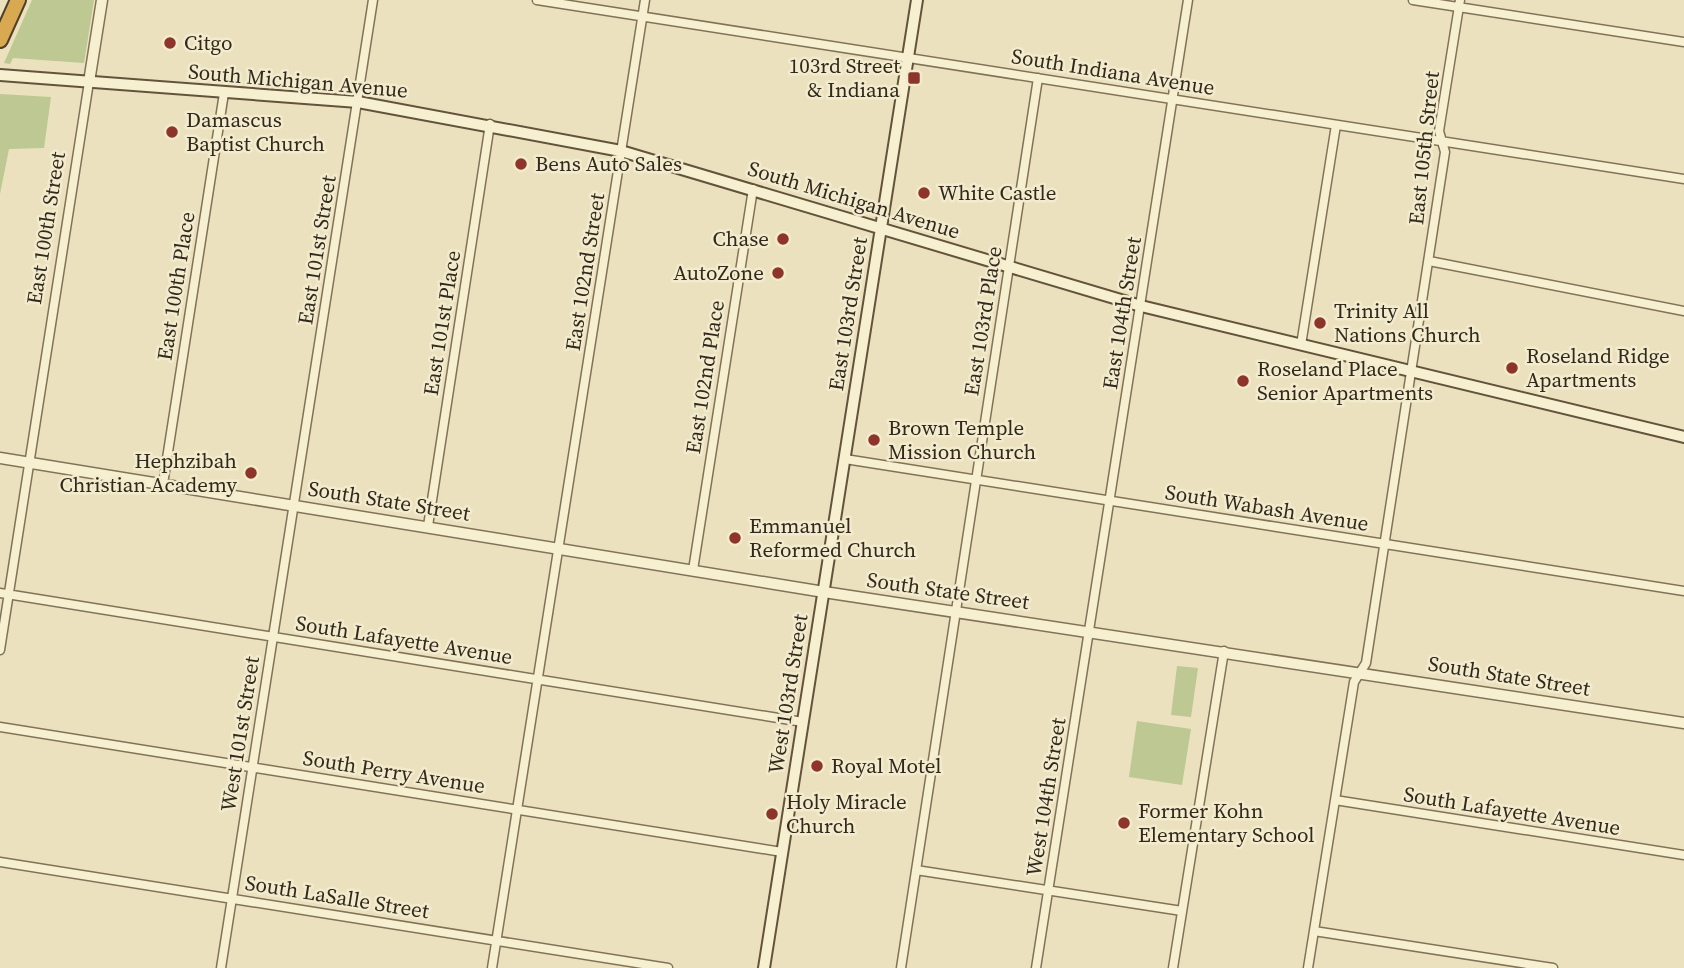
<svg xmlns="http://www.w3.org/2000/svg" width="1684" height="968" viewBox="0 0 1684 968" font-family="'Source Serif 4',serif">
  <rect width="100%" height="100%" fill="#ebe1be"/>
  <!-- green -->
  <path fill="#bdc893" d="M 32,0 L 94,0 L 84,63 L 13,58 L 10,64 L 4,63 Z
    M 0,94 L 51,97 L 44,148 L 9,149 L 0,194 Z
    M 1177,666 L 1198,668 L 1191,717 L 1171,715 Z
    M 1137,721 L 1191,729 L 1182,785 L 1129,777 Z"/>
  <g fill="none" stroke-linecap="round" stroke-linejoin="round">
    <defs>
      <path id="minor" d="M 537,0 L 1684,179
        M 1413,0 L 1684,42
        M 1429,261 L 1684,311
        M 1301,345 L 1336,125
        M 845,459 L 1684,591
        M 163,484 L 224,93
        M 428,526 L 490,124
        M 693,570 L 753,189
        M 0,593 L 803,722
        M 0,650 L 89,82
        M 0,727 L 782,852
        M 1335,800 L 1684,855
        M 0,862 L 668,968
        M 916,870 L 1182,911
        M 1314,931 L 1553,968
        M 221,968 L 373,0
        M 492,968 L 645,0
        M 901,968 L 1038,78
        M 1036,968 L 1188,0
        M 1173,968 L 1224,651
        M 1308,968 L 1354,682 L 1366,663 L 1445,152 L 1439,131 L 1460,0"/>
      <path id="tertiary" d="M 89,82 L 102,0
        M 0,458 L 824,592 L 1684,723"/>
      <path id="secondary" d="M 0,75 L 358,102 L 621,151 L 1141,306 L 1684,437
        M 764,968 L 917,0"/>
      <path id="motorway" d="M 0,40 L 18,0"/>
    </defs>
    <!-- minor casing -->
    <use href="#minor" stroke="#827258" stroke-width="11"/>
    <!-- tertiary casing -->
    <use href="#tertiary" stroke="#827258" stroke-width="13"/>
    <!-- secondary casing -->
    <use href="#secondary" stroke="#63533b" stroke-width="14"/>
    <!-- motorway casing -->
    <use href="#motorway" stroke="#4f402c" stroke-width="18"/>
    <!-- minor -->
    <use href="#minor" stroke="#f6efd0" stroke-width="8"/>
    <!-- tertiary -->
    <use href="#tertiary" stroke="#f6efd0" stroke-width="10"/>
    <!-- secondary -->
    <use href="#secondary" stroke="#f6efd0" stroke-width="10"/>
    <!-- motorway -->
    <use href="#motorway" stroke="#d8a951" stroke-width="14"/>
  </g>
  <!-- markers -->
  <g fill="#8d342b" stroke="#f3ebcd" stroke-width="2.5">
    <circle cx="170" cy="43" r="7"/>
    <rect x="907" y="71" width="14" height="14" rx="3.5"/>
    <circle cx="172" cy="132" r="7"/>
    <circle cx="521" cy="164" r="7"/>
    <circle cx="924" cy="193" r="7"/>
    <circle cx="783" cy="239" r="7"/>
    <circle cx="778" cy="273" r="7"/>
    <circle cx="1320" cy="323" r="7"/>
    <circle cx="1512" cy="368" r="7"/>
    <circle cx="1243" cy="381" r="7"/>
    <circle cx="874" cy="440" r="7"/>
    <circle cx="251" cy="473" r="7"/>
    <circle cx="735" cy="538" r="7"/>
    <circle cx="817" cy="766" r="7"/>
    <circle cx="772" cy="814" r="7"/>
    <circle cx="1124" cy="823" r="7"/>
  </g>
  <g text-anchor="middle" stroke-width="5" stroke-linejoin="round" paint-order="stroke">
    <!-- poi labels -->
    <g font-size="21" fill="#32291c" stroke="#f3ebcd" text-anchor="start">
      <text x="184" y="50">Citgo</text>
      <text x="900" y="73" text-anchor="end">103rd Street<tspan x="900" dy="24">&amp; Indiana</tspan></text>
      <text x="186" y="127">Damascus<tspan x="186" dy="24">Baptist Church</tspan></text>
      <text x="535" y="171">Bens Auto Sales</text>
      <text x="938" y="200">White Castle</text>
      <text x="769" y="246" text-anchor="end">Chase</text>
      <text x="764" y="280" text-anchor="end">AutoZone</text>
      <text x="1334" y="318">Trinity All<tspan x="1334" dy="24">Nations Church</tspan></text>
      <text x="1526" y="363">Roseland Ridge<tspan x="1526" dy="24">Apartments</tspan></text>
      <text x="1257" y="376">Roseland Place<tspan x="1257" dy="24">Senior Apartments</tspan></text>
      <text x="888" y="435">Brown Temple<tspan x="888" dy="24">Mission Church</tspan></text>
      <text x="237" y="468" text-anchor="end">Hephzibah<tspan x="237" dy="24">Christian Academy</tspan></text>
      <text x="749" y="533">Emmanuel<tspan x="749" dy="24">Reformed Church</tspan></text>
      <text x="831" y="773">Royal Motel</text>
      <text x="786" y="809">Holy Miracle<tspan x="786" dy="24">Church</tspan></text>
      <text x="1138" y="818">Former Kohn<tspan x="1138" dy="24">Elementary School</tspan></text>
    </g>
    <!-- street labels -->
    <g font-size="21" fill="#32291c" stroke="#f3ebcd">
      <text transform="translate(1113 72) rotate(9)" y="7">South Indiana Avenue</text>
      <text transform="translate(298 81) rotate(5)" y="7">South Michigan Avenue</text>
      <text transform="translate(1424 148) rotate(-84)" y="7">East 105th Street</text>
      <text transform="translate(854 200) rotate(17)" y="7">South Michigan Avenue</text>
      <text transform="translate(46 228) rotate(-81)" y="7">East 100th Street</text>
      <text transform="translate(317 250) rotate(-81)" y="7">East 101st Street</text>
      <text transform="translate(585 272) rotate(-81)" y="7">East 102nd Street</text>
      <text transform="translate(176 286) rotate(-81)" y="7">East 100th Place</text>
      <text transform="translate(1122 313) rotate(-81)" y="7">East 104th Street</text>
      <text transform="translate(848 314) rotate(-81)" y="7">East 103rd Street</text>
      <text transform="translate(983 321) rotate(-81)" y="7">East 103rd Place</text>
      <text transform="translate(442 323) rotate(-81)" y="7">East 101st Place</text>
      <text transform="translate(705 377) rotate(-81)" y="7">East 102nd Place</text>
      <text transform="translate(389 501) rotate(9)" y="7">South State Street</text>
      <text transform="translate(1267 508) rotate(9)" y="7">South Wabash Avenue</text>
      <text transform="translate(948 591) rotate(8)" y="7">South State Street</text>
      <text transform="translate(404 640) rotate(9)" y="7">South Lafayette Avenue</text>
      <text transform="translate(1509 676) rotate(9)" y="7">South State Street</text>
      <text transform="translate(788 694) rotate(-81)" y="7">West 103rd Street</text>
      <text transform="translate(240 734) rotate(-81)" y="7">West 101st Street</text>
      <text transform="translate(394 772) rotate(9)" y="7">South Perry Avenue</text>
      <text transform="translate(1046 797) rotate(-81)" y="7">West 104th Street</text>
      <text transform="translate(1512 811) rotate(9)" y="7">South Lafayette Avenue</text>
      <text transform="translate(337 897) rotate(9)" y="7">South LaSalle Street</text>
    </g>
  </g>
</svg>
